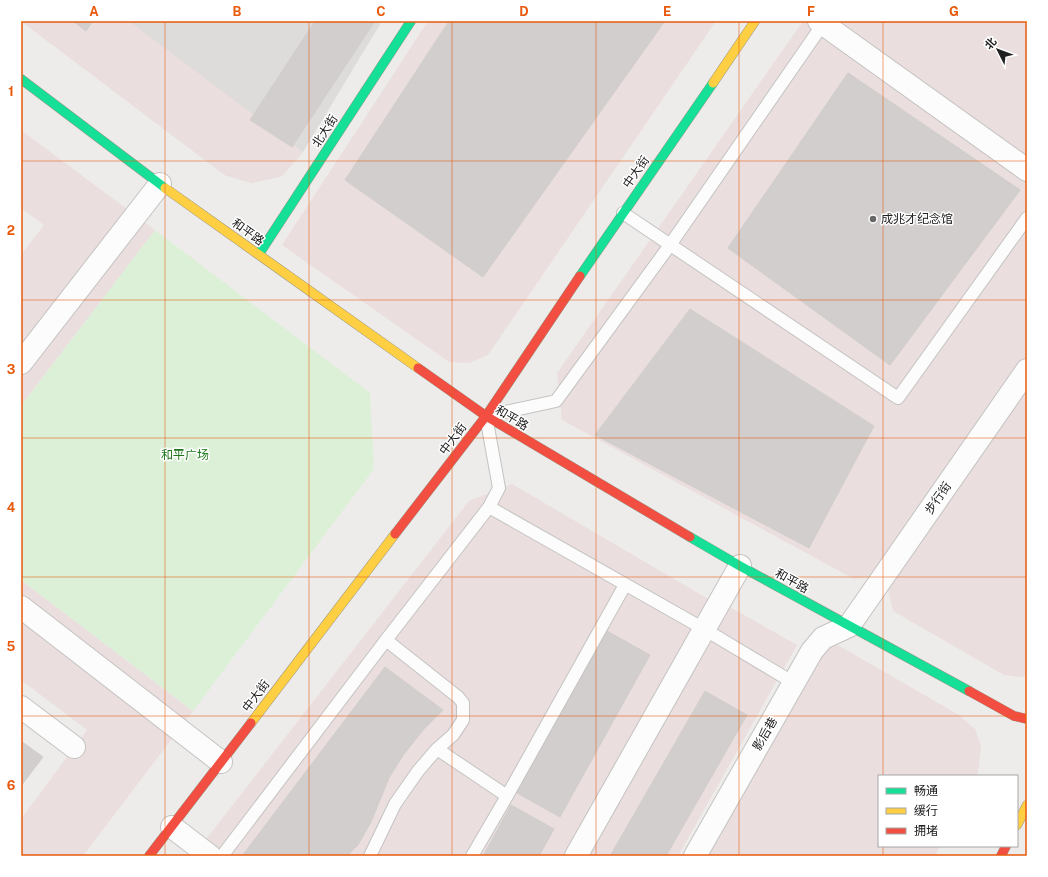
<svg xmlns="http://www.w3.org/2000/svg" width="1048" height="877" viewBox="0 0 1048 877" font-family="'Public Sans','Noto Sans SC',sans-serif">
  <rect width="100%" height="100%" fill="#eeecea"/>
  <!-- residential -->
  <path fill="#dddcdb" d="M 21,21 L 382,21 L 303,152 L 282,176 L 252,183 L 225,175 Z"/>
  <!-- commercial -->
  <path fill="#eadede" d="M 21,21 L 129,21 L 303,152 L 282,176 L 252,183 L 225,175 Z
    M 428,21 L 716,21 L 488,355 L 469,363 L 449,362 L 282,245 Z
    M 803,21 L 1027,21 L 1027,676 L 1021,677 L 1004,675 L 893,611 L 888,590 L 867,577 L 854,579 L 562,420 L 557,373 Z
    M 21,130 L 155,230 L 21,406 L 21,255 L 44,225 L 21,208 Z
    M 512,484 L 710,600 L 563,856 L 193,856 L 469,501 Z
    M 21,580 L 193,711 L 83,856 L 21,856 L 21,819 L 87,730 L 21,680 Z
    M 730,607 L 797,645 L 678,856 L 589,856 Z
    M 836,644 L 959,715 L 975,729 L 981,746 L 978,773 L 977,776 L 879,776 L 879,846 L 940,846 L 935,856 L 705,856 L 825,647 Z"/>
  <!-- park -->
  <path fill="#dcf0d8" d="M 155,230 L 370,393 L 374,469 L 193,711 L 21,580 L 21,406 Z"/>
  <!-- building -->
  <path fill="#d1cecd" stroke="#d1cecc" d="M 73,21 L 93,21 L 86,31 Z
    M 315,21 L 375,21 L 292,147 L 250,120 Z
    M 449,21 L 665,21 L 483,277 L 345,180 Z
    M 848,73 L 1020,190 L 890,365 L 728,248 Z
    M 848,73 L 1020,190 L 890,365 L 728,248 Z
    M 690,309 L 874,426 L 809,548 L 595,435 Z
    M 607,631 L 650,655 L 560,817 L 517,793 Z
    M 385,667 L 443,710 L 424,729 L 404,754 L 389,778 L 371,822 L 358,845 L 347,856 L 242,856 Z
    M 705,691 L 747,715 L 666,856 L 610,856 Z
    M 21,741 L 43,757 L 21,786 Z
    M 511,805 L 554,829 L 539,856 L 483,856 Z"/>
  <g fill="none" stroke-linecap="round" stroke-linejoin="round">
    <defs>
      <path id="lane" d="M 623,213 L 898,398 L 1027,218
        M 489,507 L 704,629 L 794,683
        M 437,749 L 507,796
        M 222,856 L 386,640 L 489,507 L 499,488 L 486,416 L 556,401 L 670,245 L 823,24
        M 370,856 L 395,804 L 418,771 L 437,749 L 453,735 L 463,720 L 463,703 L 458,697 L 386,640
        M 472,856 L 507,796 L 625,585"/>
      <path id="street" d="M 819,21 L 1027,170
        M 21,363 L 160,184
        M 21,607 L 221,762
        M 21,707 L 74,747
        M 172,827 L 210,856
        M 576,856 L 740,566
        M 695,856 L 812,651 L 823,638 L 849,626 L 1027,370"/>
      <path id="fast" d="M 21,79 L 165,188
        M 259,254 L 411,21
        M 580,276 L 713,83
        M 690,537 L 740,566 L 969,691"/>
      <path id="slow" d="M 713,83 L 755,21
        M 165,188 L 418,368
        M 251,723 L 395,534
        M 1017,825 L 1027,805"/>
      <path id="jam" d="M 418,368 L 486,416 L 690,537
        M 395,534 L 486,416 L 580,276
        M 969,691 L 1014,716 L 1027,719
        M 149,856 L 251,723
        M 1001,856 L 1006,846"/>
    </defs>
    <!-- lane casing -->
    <use href="#lane" stroke="#c4c3c2" stroke-width="14"/>
    <!-- street casing -->
    <use href="#street" stroke="#c4c3c2" stroke-width="24"/>
    <!-- fast casing -->
    <use href="#fast" stroke="#979683" stroke-width="10"/>
    <!-- slow casing -->
    <use href="#slow" stroke="#979683" stroke-width="10"/>
    <!-- jam casing -->
    <use href="#jam" stroke="#979683" stroke-width="10"/>
    <!-- lane -->
    <use href="#lane" stroke="#fcfcfc" stroke-width="12"/>
    <!-- street -->
    <use href="#street" stroke="#fcfcfc" stroke-width="22"/>
    <!-- fast -->
    <use href="#fast" stroke="#16e098" stroke-width="9"/>
    <!-- slow -->
    <use href="#slow" stroke="#ffcf43" stroke-width="9"/>
    <!-- jam -->
    <use href="#jam" stroke="#f24e42" stroke-width="9"/>
  </g>
  <!-- grid -->
  <path fill="none" stroke="#e8590c" stroke-width="1" stroke-opacity="0.55" d="M 165,21 L 165,856M 309,21 L 309,856M 452,21 L 452,856M 596,21 L 596,856M 739,21 L 739,856M 883,21 L 883,776M 21,161 L 1027,161M 21,300 L 1027,300M 21,438 L 1027,438M 21,577 L 1027,577M 21,716 L 1027,716M 883,846 L 883,856"/>
  <!-- markers -->
  <circle fill="#686767" stroke="#fff" stroke-width="1.5" cx="873" cy="219" r="4"/>
  <g text-anchor="middle" stroke-width="3" stroke-linejoin="round" paint-order="stroke">
    <!-- street labels -->
    <g font-size="12" fill="#202020" stroke="#fff">
      <text transform="translate(325 131) rotate(-57)" y="4">北大街</text>
      <text transform="translate(636 172) rotate(-55)" y="4">中大街</text>
      <text transform="translate(248 232) rotate(36)" y="4">和平路</text>
      <text transform="translate(512 418) rotate(31)" y="4">和平路</text>
      <text transform="translate(453 439) rotate(-53)" y="4">中大街</text>
      <text transform="translate(938 498) rotate(-55)" y="4">步行街</text>
      <text transform="translate(792 581) rotate(29)" y="4">和平路</text>
      <text transform="translate(256 696) rotate(-53)" y="4">中大街</text>
      <text transform="translate(765 734) rotate(-60)" y="4">影后巷</text>
    </g>
    <!-- poi labels -->
    <g font-size="12" fill="#202020" stroke="#fff" text-anchor="start">
      <text x="881" y="223">成兆才纪念馆</text>
    </g>
    <!-- park labels -->
    <g font-size="12" fill="#1c7518" stroke="#fff">
      <text x="185" y="459">和平广场</text>
    </g>
  </g>
  <!-- border -->
  <rect width="1048" height="877" fill="none" stroke="#ffffff" stroke-width="44"/>
  <!-- legend -->
  <rect x="878" y="775" width="140" height="72" fill="#ffffff" stroke="#a6a6a6"/>
  <rect x="886" y="788" width="20" height="6" fill="#16e098" stroke="#a6a6a6"/>
  <text x="914" y="795" font-size="12" fill="#202020">畅通</text>
  <rect x="886" y="808" width="20" height="6" fill="#ffcf43" stroke="#a6a6a6"/>
  <text x="914" y="815" font-size="12" fill="#202020">缓行</text>
  <rect x="886" y="828" width="20" height="6" fill="#f24e42" stroke="#a6a6a6"/>
  <text x="914" y="835" font-size="12" fill="#202020">拥堵</text>
  <!-- north arrow -->
  <g transform="translate(998 50) rotate(312)" stroke="#ffffff" stroke-width="3" paint-order="stroke">
  <path d="M0-3L7 15L0 10L-7 15Z" fill="#202020"/>
  <text y="-6" font-size="11" font-weight="bold" text-anchor="middle" fill="#202020">北</text>
  </g>
  <rect x="22" y="22" width="1004" height="833" fill="none" stroke="#e8590c" stroke-width="1.5"/>
  <g font-size="13" text-anchor="middle" font-weight="bold" fill="#e8590c">
    <text x="94" y="16">A</text>
    <text x="237" y="16">B</text>
    <text x="381" y="16">C</text>
    <text x="524" y="16">D</text>
    <text x="667" y="16">E</text>
    <text x="811" y="16">F</text>
    <text x="954" y="16">G</text>
    <text x="11" y="96">1</text>
    <text x="11" y="235">2</text>
    <text x="11" y="374">3</text>
    <text x="11" y="512">4</text>
    <text x="11" y="651">5</text>
    <text x="11" y="790">6</text>
  </g>
</svg>
